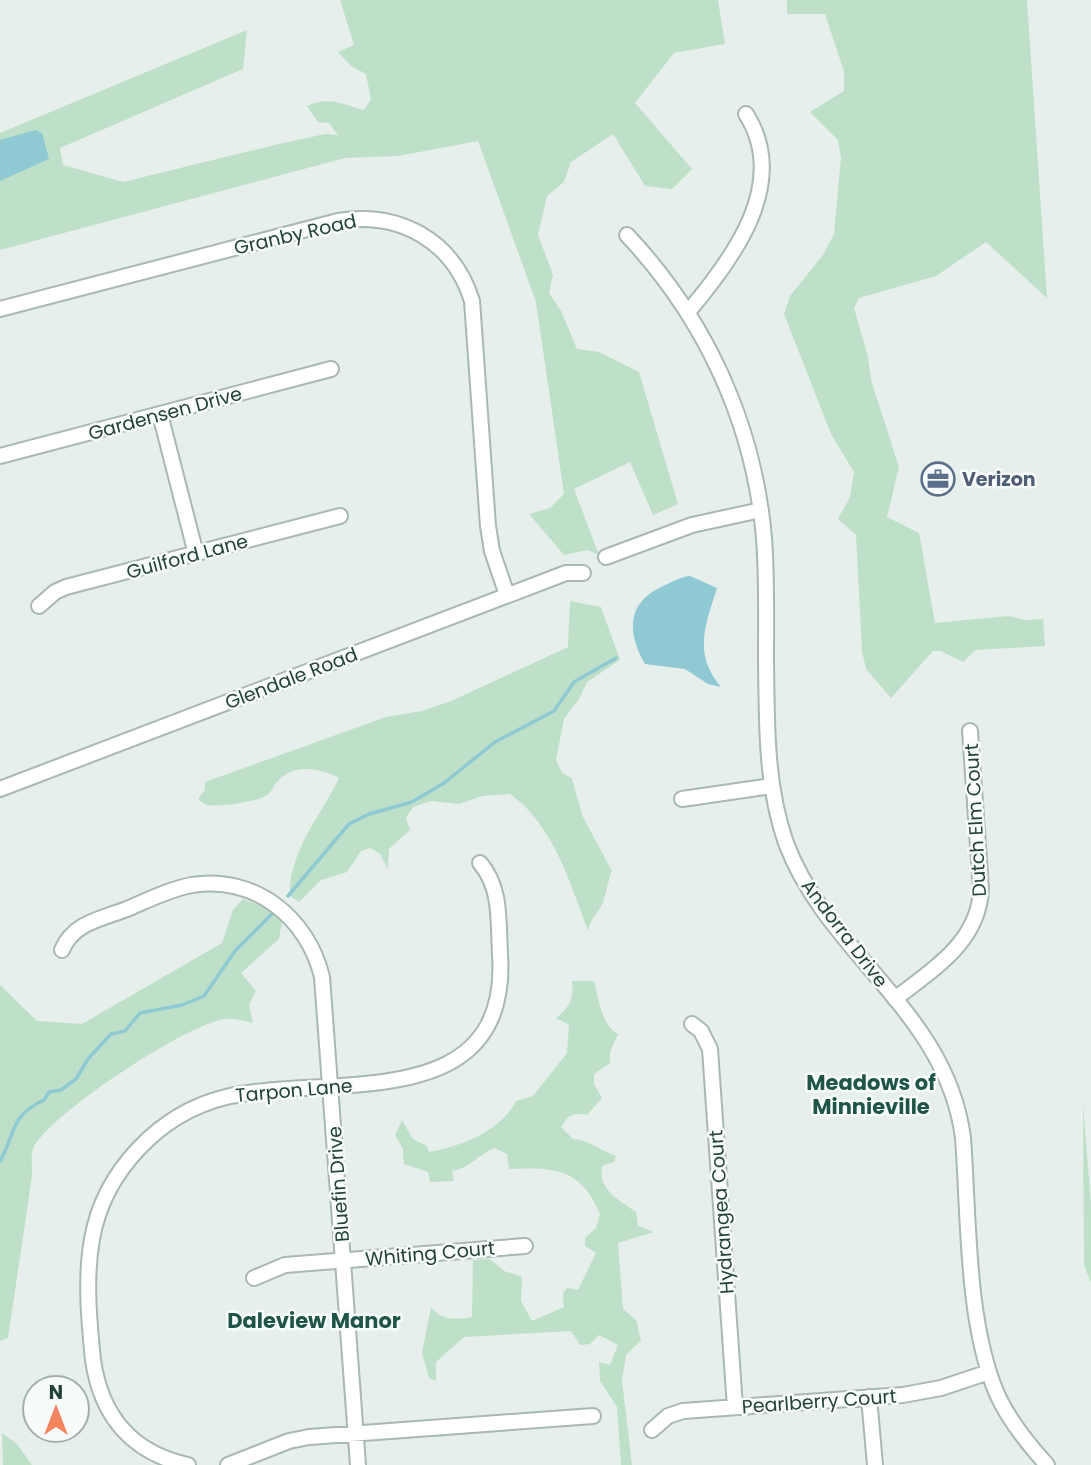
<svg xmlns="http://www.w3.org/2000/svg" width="1091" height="1465" viewBox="0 0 1091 1465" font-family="Poppins,sans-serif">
  <rect width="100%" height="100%" fill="#e6efeb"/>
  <!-- green -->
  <path fill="#bfe0c8" d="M 340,0 L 718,0 L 725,44 L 674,53 L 635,103 L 692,169 L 672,189 L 645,186 L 613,134 L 571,162 L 564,182 L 547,196 L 538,235 L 553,275 L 549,293 L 561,311 L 577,349 L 599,352 L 639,372 L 678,504 L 653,515 L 630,462 L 574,489 L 599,555 L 588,550 L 564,555 L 529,514 L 550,508 L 564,494 L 536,302 L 478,141 L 398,156 L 345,158 L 0,250 L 0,133 L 247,30 L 243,69 L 60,148 L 63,165 L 123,182 L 270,146 L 325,134 L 338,135 L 329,123 L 318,122 L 307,106 C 330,96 341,104 364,110 L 371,99 L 366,74 L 351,66 L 338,52 L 354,45 Z
    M 787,0 L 1027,0 L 1047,298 L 986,242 L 936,276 L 859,298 L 854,308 L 868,357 L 871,380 L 899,467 L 887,517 L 919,533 L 935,623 L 1008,616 L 1025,620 L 1043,619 L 1045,646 L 976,650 L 963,662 L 941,651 L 933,651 L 891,698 L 866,669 L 862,651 L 856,535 L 838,519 L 850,497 L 854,472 L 831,434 L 784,314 L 790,296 L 823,255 L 834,234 L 841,158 L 838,140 L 810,112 L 844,91 L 844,71 L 825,14 L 787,14 Z
    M 570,601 L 601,607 L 620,660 L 587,682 L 579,699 L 564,719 L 556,760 L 562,773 L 572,778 L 582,815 L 612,871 C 608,881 607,889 604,899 C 601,911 590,918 588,931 C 571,885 553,824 510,794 L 482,796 L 459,804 L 431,801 L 413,807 L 406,818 L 410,830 L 389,849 L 388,869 L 380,854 L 370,848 L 361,851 L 347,872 L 321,880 L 299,902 L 290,896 C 288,852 321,816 339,778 C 320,768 293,763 277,782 C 273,786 272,792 267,795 C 259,802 217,807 207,805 C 204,804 201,801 198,799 L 205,790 L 205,782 L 386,717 L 422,711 L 451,701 L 568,647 Z
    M 243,899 L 265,908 L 282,922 L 279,939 L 241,973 L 256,991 L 249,1005 L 253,1023 C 244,1021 234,1018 226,1019 C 191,1021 46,1116 33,1149 C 30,1156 33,1168 32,1176 L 8,1338 L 0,1341 L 0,985 L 37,1021 L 82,1024 L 222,943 L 233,910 Z
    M 572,981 L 594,981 C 599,999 601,1025 618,1034 L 610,1052 L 610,1063 L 594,1074 L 594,1084 L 602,1098 L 587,1115 C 573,1112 568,1115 561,1127 L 573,1139 C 588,1139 601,1151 616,1156 L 614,1162 L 602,1166 C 598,1190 618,1199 636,1212 L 638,1226 L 654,1232 L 618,1243 L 623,1309 L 636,1320 L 641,1340 L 626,1355 L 622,1380 L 632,1465 L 621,1465 L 617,1407 L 600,1381 L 599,1362 L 610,1365 L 618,1345 L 599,1335 L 590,1344 L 580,1345 L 571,1331 L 464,1337 L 436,1362 L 436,1381 L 429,1378 L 422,1353 L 431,1307 C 440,1321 458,1320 472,1317 L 473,1260 L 490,1259 L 504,1271 L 522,1277 L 521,1301 L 532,1321 L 564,1307 L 563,1293 L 567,1288 L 578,1290 L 596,1253 L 585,1246 L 585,1238 L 596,1228 L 600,1214 C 581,1168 554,1167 509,1169 L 507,1154 L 495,1148 C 478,1154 471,1168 452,1171 L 454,1181 L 430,1182 L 428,1172 L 404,1164 L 403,1149 L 395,1135 L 402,1120 L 413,1139 L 427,1146 L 429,1152 C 461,1146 500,1132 516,1101 L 533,1096 L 567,1053 L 569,1025 L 556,1018 C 570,1008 574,998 572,981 Z
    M 1083,1104 L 1091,1205 L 1091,1283 L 1084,1265 Z
    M 2,1433 L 17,1444 L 32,1465 L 3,1465 Z"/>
  <!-- water -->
  <path fill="#8ec9d4" d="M 36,130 L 42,133 L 49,159 L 0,181 L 0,140 Z
    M 690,576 L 717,588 C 705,626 693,654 721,687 L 708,684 L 685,669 L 645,664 C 627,633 626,603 663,586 C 672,582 680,577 690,576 Z"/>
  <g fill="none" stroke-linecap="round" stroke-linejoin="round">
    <!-- stream -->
    <path stroke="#8ec9d4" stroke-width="3.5" d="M 288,896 L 349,824 L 369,814 L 412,802 L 444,783 L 495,742 L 554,711 L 574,682 L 616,658
      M 0,1161 C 16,1134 9,1116 44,1100 L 49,1092 L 61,1090 L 76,1079 L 88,1059 L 111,1034 L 125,1031 L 140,1013 L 182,1005 L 204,996 L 235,951 L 273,913"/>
    <defs>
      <path id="minor" d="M 627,235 C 705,318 754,423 764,538 C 767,578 766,619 766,659 C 767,721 765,783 786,843 C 828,955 947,1012 963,1138 C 969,1218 966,1321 997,1394 C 1009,1421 1028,1444 1047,1465
        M 0,309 L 338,221 C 399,211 453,240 472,301 L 488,526 L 492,551 L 507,595
        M 688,312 C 733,259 790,183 746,114
        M 160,414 L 196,554
        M 0,456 L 331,369
        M 606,557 L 692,525 L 761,510
        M 39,606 L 55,592 L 66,587 L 340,516
        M 0,789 L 566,573 L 583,573
        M 682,799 L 772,786
        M 62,950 C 73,923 101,919 127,909 C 148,900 170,889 192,885 C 255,875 308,918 322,977 L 358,1465
        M 895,999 C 933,969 979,942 981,889 L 970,731
        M 692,1024 L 701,1031 L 710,1049 L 735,1407
        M 254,1278 L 285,1265 L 525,1246
        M 869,1397 L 875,1465
        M 652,1430 L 668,1416 L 683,1411 L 903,1395 L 941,1388 L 989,1372
        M 188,1465 C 132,1453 101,1416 93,1360 C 89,1321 85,1278 92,1239 C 104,1171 160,1113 226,1097 C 327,1073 511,1118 500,954 C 498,923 502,888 480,863
        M 228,1465 L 289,1441 L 309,1437 L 593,1416"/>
    </defs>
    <!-- minor casing -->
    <use href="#minor" stroke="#a8b8b2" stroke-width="18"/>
    <!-- minor -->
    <use href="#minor" stroke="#fff" stroke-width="14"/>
  </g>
  <!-- icons -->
  <defs>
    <symbol id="office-ring" viewBox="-11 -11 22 22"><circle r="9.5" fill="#f7fbf9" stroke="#5c6f8a" stroke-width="1.5"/><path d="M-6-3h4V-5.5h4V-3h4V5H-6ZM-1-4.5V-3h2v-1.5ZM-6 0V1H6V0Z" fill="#5c6f8a"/></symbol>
  </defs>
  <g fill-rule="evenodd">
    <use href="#office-ring" x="919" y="460" width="38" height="38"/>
  </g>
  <g text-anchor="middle" stroke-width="5" stroke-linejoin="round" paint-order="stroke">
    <!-- street labels -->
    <g font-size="19" fill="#24423a" stroke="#f7fbf9">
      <text transform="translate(295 234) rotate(-13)" y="7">Granby Road</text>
      <text transform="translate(165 413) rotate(-15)" y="7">Gardensen Drive</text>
      <text transform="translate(187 556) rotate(-15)" y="7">Guilford Lane</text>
      <text transform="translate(291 678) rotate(-21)" y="7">Glendale Road</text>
      <text transform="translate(975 820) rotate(-93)" y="7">Dutch Elm Court</text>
      <text transform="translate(845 933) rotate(53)" y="7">Andorra Drive</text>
      <text transform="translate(294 1090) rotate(-5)" y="7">Tarpon Lane</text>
      <text transform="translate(338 1184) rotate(-94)" y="7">Bluefin Drive</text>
      <text transform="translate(721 1212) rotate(-94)" y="7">Hydrangea Court</text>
      <text transform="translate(430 1253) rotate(-5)" y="7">Whiting Court</text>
      <text transform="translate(819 1401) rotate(-4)" y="7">Pearlberry Court</text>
    </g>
    <!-- service labels -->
    <g font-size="19" font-weight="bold" fill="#4e5e75" stroke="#f7fbf9" text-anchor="start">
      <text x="962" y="486">Verizon</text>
    </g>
    <!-- neighbourhood labels -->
    <g font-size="21" font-weight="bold" fill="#1f5548" stroke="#f7fbf9">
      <text x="871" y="1090">Meadows of<tspan x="871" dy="24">Minnieville</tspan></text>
      <text x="314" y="1328">Daleview Manor</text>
    </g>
  </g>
  <!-- north arrow -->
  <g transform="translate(56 1409)"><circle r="33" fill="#f7fbf9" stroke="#a3b1ad" stroke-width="2"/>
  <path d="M0-5L12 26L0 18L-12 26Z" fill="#f4845f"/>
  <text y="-10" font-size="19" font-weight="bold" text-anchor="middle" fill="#24423a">N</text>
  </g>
</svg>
